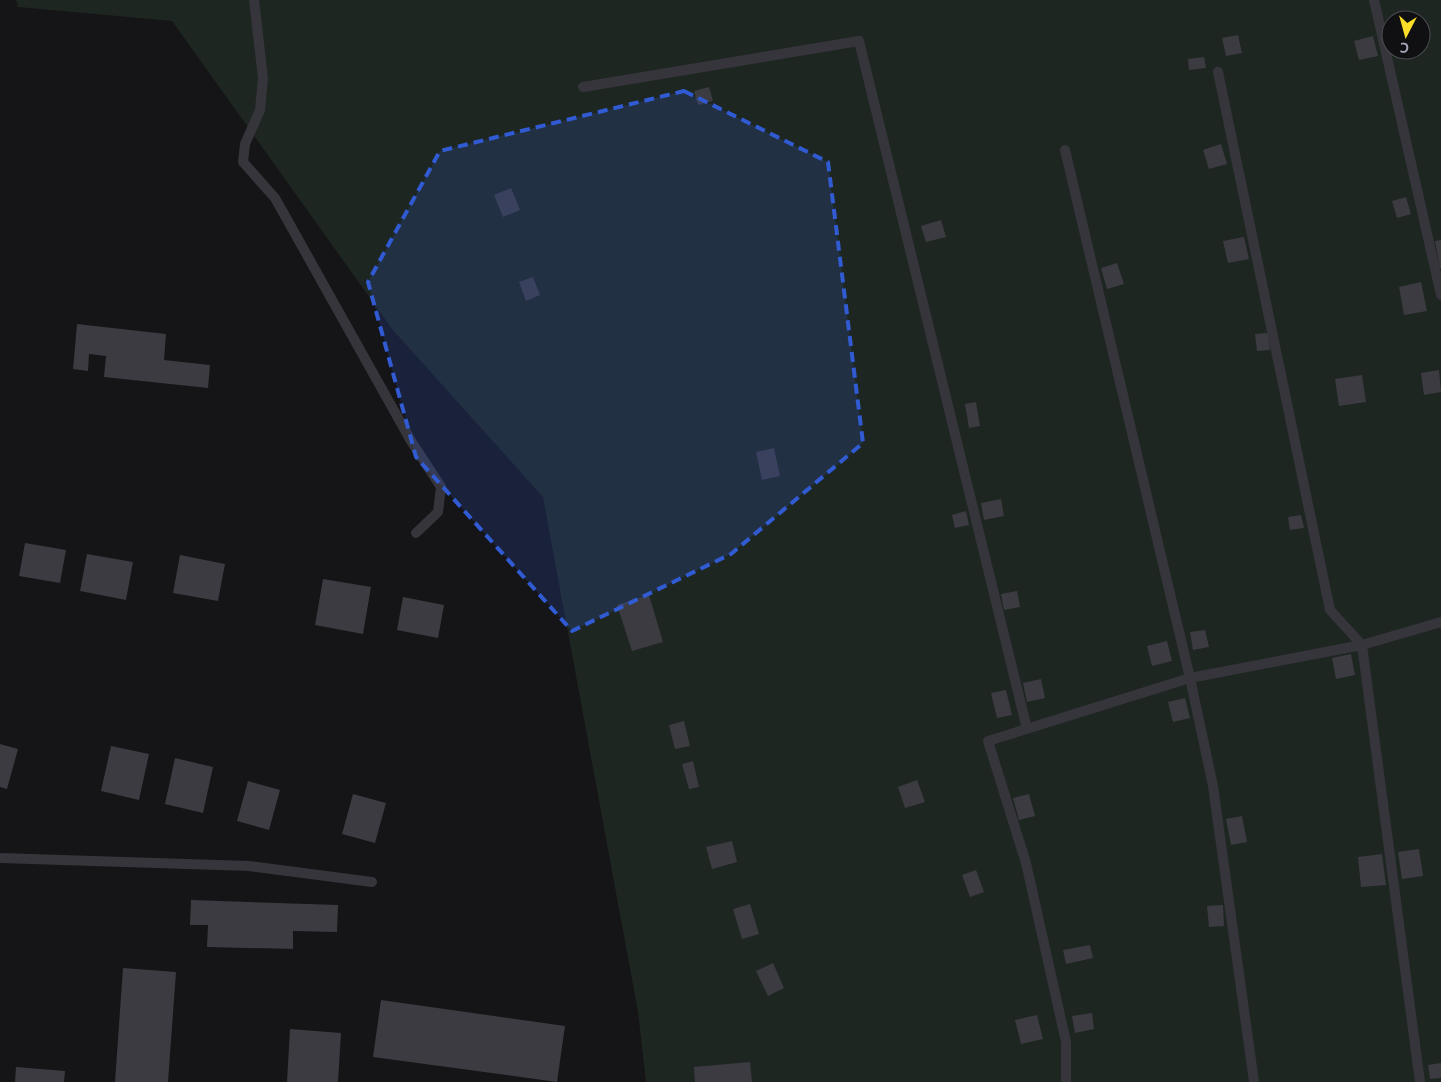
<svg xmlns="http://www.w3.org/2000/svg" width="1441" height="1082" viewBox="0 0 1441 1082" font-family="Ubuntu,sans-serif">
  <rect width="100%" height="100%" fill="#151416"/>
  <!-- green -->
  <path fill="#1e2621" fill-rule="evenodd" d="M 16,0 L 1441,0 L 1441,1082 L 646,1082 L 638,1012 L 543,497 L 392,329 L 172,21 L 18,7 ZM 1391,20 L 1421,20 L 1421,50 L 1391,50 Z"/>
  <!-- building -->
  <path fill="#3c3b41" d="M 1238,35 L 1242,53 L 1226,56 L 1222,38 Z
    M 1373,36 L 1378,56 L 1359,60 L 1354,41 Z
    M 1204,57 L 1206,68 L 1189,70 L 1188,59 Z
    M 709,87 L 713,101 L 698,105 L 694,91 Z
    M 1221,144 L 1227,164 L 1209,169 L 1203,150 Z
    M 511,188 L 520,210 L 503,217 L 494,195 Z
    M 1406,197 L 1411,214 L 1397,218 L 1392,201 Z
    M 941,220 L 946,237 L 926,242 L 921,226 Z
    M 1244,237 L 1249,259 L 1228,263 L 1223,241 Z
    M 1441,240 L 1441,268 L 1440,268 L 1435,241 Z
    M 1117,263 L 1124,284 L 1107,289 L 1101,268 Z
    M 533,277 L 540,295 L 526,301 L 519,282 Z
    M 1421,282 L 1427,311 L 1404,315 L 1399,287 Z
    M 77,324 L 166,334 L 164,360 L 210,365 L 208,388 L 104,377 L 106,356 L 89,354 L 88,371 L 73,369 Z
    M 1268,333 L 1270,350 L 1257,351 L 1255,334 Z
    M 1439,370 L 1441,392 L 1424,395 L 1421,373 Z
    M 1362,375 L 1366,402 L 1339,406 L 1335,379 Z
    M 976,402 L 980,426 L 969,428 L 965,404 Z
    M 774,448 L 780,476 L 762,480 L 756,452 Z
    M 1001,499 L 1004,516 L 984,520 L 981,503 Z
    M 966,511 L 969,525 L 955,528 L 952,515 Z
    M 1301,515 L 1304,528 L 1290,530 L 1288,517 Z
    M 25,543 L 66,550 L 60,583 L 19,576 Z
    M 87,554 L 133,562 L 126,600 L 80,591 Z
    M 180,555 L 225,564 L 218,601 L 173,593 Z
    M 323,579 L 371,587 L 363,634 L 315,625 Z
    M 1017,591 L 1020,607 L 1004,610 L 1001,594 Z
    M 649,595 L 663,642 L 632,651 L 617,605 Z
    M 403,597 L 444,605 L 438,638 L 397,630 Z
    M 1205,630 L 1209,647 L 1193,650 L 1190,632 Z
    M 1167,641 L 1172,661 L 1152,666 L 1147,646 Z
    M 1351,654 L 1355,675 L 1336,679 L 1332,658 Z
    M 1041,679 L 1045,698 L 1027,702 L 1023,683 Z
    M 1006,690 L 1012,715 L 997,718 L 991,693 Z
    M 1185,698 L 1190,718 L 1173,722 L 1168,702 Z
    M 684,721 L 690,746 L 675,749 L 669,725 Z
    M 0,744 L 18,749 L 7,789 L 0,787 Z
    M 111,746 L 149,754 L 139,800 L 101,791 Z
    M 175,758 L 213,767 L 203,813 L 165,804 Z
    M 693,761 L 699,787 L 689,789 L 682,764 Z
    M 917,780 L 925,802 L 905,808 L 898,787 Z
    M 248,781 L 280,790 L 269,830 L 237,821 Z
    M 353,794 L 386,803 L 375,843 L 342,834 Z
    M 1029,794 L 1035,816 L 1019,820 L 1013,798 Z
    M 1242,816 L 1247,842 L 1231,845 L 1226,819 Z
    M 732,841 L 737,862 L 712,869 L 706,847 Z
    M 1419,849 L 1423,876 L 1402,879 L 1398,852 Z
    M 1382,854 L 1386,885 L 1361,887 L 1358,857 Z
    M 976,870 L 984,892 L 970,897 L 962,875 Z
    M 191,900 L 338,905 L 337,932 L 293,931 L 293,949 L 207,947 L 208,925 L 190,925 Z
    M 750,904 L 759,934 L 742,939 L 733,909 Z
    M 1223,905 L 1224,926 L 1209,927 L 1207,906 Z
    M 1090,945 L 1093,958 L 1066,964 L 1063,950 Z
    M 773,963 L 784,988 L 768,996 L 756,971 Z
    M 123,968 L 176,972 L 168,1082 L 115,1082 Z
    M 381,1000 L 565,1026 L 557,1082 L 373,1057 Z
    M 1092,1013 L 1094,1029 L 1075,1033 L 1072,1016 Z
    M 1037,1015 L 1043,1039 L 1021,1044 L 1015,1020 Z
    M 290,1029 L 341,1033 L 338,1082 L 287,1082 Z
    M 750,1062 L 752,1082 L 695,1082 L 694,1067 Z
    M 1441,1063 L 1441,1078 L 1430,1079 L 1428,1065 Z
    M 16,1067 L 65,1071 L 64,1082 L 15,1082 Z"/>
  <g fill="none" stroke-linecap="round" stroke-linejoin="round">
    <!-- lane -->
    <path stroke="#35353b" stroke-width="10" d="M 254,0 L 263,78 L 260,110 L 245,144 L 243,162 L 275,198 L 411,441 L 441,487 L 438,512 L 416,533
      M 1374,0 L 1441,295
      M 1218,72 L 1330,610 L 1362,645 L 1420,1082
      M 583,87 L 859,41 L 1027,729
      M 1065,150 L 1190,678 L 988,741 L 1026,863 L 1066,1042 L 1066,1082
      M 0,858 L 249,866 L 372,882
      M 1254,1082 L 1213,786 L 1190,678 L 1362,645 L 1441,622"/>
  </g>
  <!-- marked area -->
  <path fill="#315bd3" fill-opacity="0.2" stroke="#315bd3" stroke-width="4" stroke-dasharray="10 6" stroke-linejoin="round" d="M 684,91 L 828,162 L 863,443 L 731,554 L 572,631 L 416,457 L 368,282 L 440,151 Z"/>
  <!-- north arrow -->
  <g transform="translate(1406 35) rotate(186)"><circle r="24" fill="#100f11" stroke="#4c4c53"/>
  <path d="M0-4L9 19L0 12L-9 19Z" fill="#fbde28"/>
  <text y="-8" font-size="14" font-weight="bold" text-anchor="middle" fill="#a5a7b7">С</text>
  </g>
</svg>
